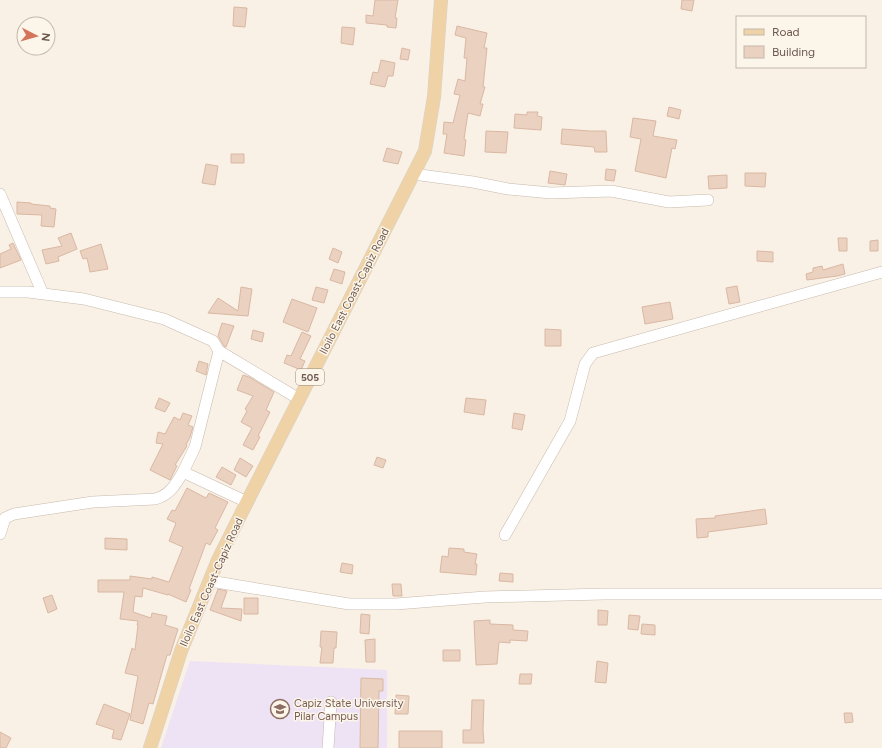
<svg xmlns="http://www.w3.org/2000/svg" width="882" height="748" viewBox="0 0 882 748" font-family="Figtree,sans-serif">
  <rect width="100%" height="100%" fill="#f9f1e5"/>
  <!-- education -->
  <path fill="#eee2f5" d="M 190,661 L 387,670 L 387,748 L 161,748 Z"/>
  <!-- building -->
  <path fill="#ead1c0" stroke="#dab8a3" d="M 375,0 L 398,0 L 395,18 L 397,18 L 396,28 L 387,27 L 387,25 L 366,23 L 366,15 L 373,16 Z
    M 682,0 L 694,0 L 692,11 L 681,9 Z
    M 234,7 L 247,8 L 245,27 L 233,26 Z
    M 457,26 L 487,33 L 484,48 L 487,48 L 483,87 L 485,87 L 480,104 L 483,104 L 480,116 L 468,113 L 464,139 L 466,140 L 464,156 L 444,153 L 447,134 L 443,134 L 444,122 L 453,123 L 460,95 L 454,94 L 458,79 L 465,81 L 467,58 L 464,58 L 466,38 L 455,35 Z
    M 342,27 L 355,28 L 353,45 L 341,43 Z
    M 402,48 L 410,50 L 408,60 L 400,59 Z
    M 381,60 L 395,63 L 393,76 L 388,76 L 385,87 L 370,84 L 373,72 L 378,73 Z
    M 669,107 L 681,110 L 679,119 L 667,116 Z
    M 527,112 L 538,112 L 537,116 L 542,117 L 541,130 L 514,128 L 515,114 L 527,115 Z
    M 633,118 L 656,121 L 653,136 L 677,140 L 675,149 L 672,148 L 666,178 L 635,171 L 641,139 L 630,137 Z
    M 562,129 L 590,131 L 606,131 L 607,152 L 595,152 L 594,147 L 561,144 Z
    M 486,131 L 508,132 L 506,153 L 485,152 Z
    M 387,148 L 402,152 L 398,164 L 383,161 Z
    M 231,154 L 244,154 L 244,163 L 231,163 Z
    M 206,164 L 218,166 L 215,185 L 202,183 Z
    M 606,169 L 616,170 L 614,181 L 605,180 Z
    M 550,171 L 567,174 L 565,185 L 548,183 Z
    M 745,173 L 766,173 L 765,187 L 745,186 Z
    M 727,175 L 727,188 L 709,189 L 708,176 Z
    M 17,202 L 31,203 L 31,204 L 50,206 L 50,208 L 56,209 L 54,227 L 41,226 L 42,215 L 17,214 Z
    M 71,233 L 77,249 L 58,257 L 59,261 L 46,264 L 42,250 L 62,246 L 58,238 Z
    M 838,238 L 847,238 L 847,251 L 839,251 Z
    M 878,240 L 878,251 L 870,251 L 870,241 Z
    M 13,243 L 21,260 L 0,268 L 0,254 L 11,249 L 9,245 Z
    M 101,244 L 108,269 L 90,272 L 87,258 L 83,259 L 80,251 Z
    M 333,248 L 342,252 L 338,263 L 329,259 Z
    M 757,251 L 773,252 L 773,262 L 757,261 Z
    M 843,264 L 845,274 L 837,276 L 807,280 L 806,274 L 813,272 L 813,268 L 822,266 L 823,270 Z
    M 334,269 L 345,272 L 342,284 L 330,280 Z
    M 737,286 L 740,302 L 729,304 L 726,288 Z
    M 241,287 L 252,289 L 248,316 L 208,313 L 218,298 L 238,311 Z
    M 316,287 L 328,290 L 324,303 L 312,300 Z
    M 292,299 L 317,308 L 308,332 L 283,322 Z
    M 670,302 L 673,319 L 645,324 L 642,307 Z
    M 222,323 L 234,326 L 226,347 L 224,346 L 218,336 Z
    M 545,329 L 561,330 L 561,346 L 545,346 Z
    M 253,330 L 264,333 L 262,342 L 251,339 Z
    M 302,332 L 311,336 L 300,359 L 305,361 L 301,370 L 284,363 L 287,355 L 291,356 Z
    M 199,361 L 208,364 L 206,375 L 196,371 Z
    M 243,375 L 249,377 L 274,392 L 266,410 L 270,412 L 258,436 L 260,437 L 253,450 L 243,445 L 252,428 L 241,422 L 247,411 L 245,409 L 253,396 L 237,390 Z
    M 159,398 L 170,403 L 165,412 L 155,408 Z
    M 466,398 L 486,400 L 484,415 L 464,412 Z
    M 183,413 L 192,416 L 188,425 L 193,427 L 190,437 L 186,445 L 187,446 L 175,465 L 177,466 L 170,480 L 150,470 L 163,444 L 156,443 L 158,432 L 165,434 L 174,417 L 180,420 Z
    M 514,413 L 525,415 L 522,430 L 512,428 Z
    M 377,457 L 386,460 L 383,468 L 374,465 Z
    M 240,458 L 253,466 L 246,477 L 234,470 Z
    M 222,467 L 236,475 L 231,485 L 216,477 Z
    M 187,488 L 206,498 L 209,493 L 228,502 L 215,528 L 218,530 L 210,545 L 206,543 L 189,589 L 191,590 L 186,602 L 168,594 L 168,595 L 143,588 L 142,597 L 135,596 L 133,612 L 151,618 L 152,613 L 167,616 L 165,625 L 178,629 L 170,655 L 167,655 L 153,704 L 149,703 L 143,724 L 130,720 L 138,676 L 125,673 L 132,648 L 135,650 L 138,625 L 137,625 L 138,621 L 120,619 L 124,592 L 98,592 L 98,580 L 130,580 L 130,576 L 152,579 L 152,577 L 169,582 L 183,547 L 169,541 L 176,523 L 167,519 L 172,510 L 175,511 Z
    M 765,509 L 767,524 L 708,532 L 708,537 L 697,538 L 696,519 L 715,518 L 715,516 Z
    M 105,538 L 127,539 L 127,550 L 105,549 Z
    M 449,548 L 464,549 L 464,552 L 477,554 L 475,564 L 477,564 L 476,575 L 440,572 L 442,556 L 448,557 Z
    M 342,563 L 353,565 L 352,574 L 340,572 Z
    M 500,573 L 513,574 L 513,582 L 499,581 Z
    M 392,584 L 401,584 L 402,596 L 393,596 Z
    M 218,589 L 227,591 L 221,608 L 242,609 L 241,621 L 210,610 Z
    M 52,595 L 57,609 L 48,613 L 43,598 Z
    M 244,598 L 258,598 L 258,614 L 244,614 Z
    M 598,610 L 608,611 L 607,625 L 598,625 Z
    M 361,614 L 370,615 L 369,634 L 360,633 Z
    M 629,615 L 640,616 L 638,630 L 628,629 Z
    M 490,620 L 490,624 L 513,625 L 513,630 L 528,631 L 527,641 L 510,640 L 510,643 L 499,642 L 497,664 L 476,665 L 474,621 Z
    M 642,624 L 655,625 L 655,635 L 641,634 Z
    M 321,631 L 337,632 L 336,648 L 334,648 L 333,663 L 320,663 L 322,647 L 320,647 Z
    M 375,639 L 375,662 L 366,662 L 365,640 Z
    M 443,650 L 460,650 L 460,661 L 443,661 Z
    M 597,661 L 608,663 L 606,683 L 595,682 Z
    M 520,674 L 532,674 L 531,684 L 519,684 Z
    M 361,678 L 383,679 L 383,691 L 379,691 L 378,748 L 360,748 Z
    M 396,695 L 409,696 L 408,714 L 395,714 Z
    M 472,700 L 484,700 L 483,730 L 484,743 L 463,743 L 463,730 L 471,730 Z
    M 104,704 L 130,714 L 121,740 L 112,738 L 114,730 L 96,724 Z
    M 844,713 L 852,713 L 853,722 L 845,723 Z
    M 399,731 L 442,731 L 442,748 L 399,748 Z
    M 0,732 L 11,738 L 6,748 L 0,748 Z"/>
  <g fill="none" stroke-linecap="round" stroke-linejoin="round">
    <defs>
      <path id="minor" d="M 413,174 L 473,182 L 508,189 L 551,193 L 611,191 L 669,202 L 708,200
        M 0,194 L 43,294
        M 0,292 L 28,292 L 84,299 L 164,319 L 213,341 L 219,351 L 195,447 L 183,472 L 247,502
        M 219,351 L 299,399
        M 0,534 L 5,518 L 14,514 L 93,502 L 155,499 C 170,495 175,485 183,472
        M 505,535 L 570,421 L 585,364 L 593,353 L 882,272
        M 210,581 L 349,604 L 396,604 L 485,597 L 604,594 L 882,594
        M 328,748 L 331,702"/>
      <path id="major" d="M 150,748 L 181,651 L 218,560 L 247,502 L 425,151 L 434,97 L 441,0"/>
    </defs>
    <!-- minor casing -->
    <use href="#minor" stroke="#c8b9ad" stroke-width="12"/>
    <!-- major casing -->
    <use href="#major" stroke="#d6d1cd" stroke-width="14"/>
    <!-- minor -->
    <use href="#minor" stroke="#fff" stroke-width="11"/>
    <!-- major -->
    <use href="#major" stroke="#efd3a6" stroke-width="13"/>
  </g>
  <!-- icons -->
  <defs>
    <symbol id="university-ring" viewBox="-11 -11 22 22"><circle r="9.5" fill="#fcf5ea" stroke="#8d6e63" stroke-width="1.5"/><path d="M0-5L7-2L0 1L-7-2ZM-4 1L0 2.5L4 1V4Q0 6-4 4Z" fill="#8d6e63"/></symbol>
  </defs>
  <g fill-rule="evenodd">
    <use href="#university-ring" x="269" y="698" width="22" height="22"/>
  </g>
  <g text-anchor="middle" stroke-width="3" stroke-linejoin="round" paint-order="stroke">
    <!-- shield labels -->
    <rect fill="#fcf5ea" stroke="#99887d" stroke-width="1" x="296" y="369" width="28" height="16" rx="3"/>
    <g font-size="10" font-weight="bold" fill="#6e594e">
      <text x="310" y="381">505</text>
    </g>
    <!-- street labels -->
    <g font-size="11" fill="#6e594e" stroke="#fcf5ea">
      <text transform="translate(354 291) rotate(-63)" y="4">Iloilo East Coast-Capiz Road</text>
      <text transform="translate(211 582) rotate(-66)" y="4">Iloilo East Coast-Capiz Road</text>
    </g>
    <!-- education labels -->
    <g font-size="11" fill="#785e54" stroke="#fcf5ea" text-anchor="start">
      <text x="294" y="707">Capiz State University<tspan x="294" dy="13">Pilar Campus</tspan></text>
    </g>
  </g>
  <!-- legend -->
  <rect x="736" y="16" width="130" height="52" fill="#fcf5ea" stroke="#c3b7ac"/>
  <rect x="744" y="29" width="20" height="6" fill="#efd3a6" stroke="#c3b7ac"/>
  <text x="772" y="36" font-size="12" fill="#6e594e">Road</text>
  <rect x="744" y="46" width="20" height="12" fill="#ead1c0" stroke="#c3b7ac"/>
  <text x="772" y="56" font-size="12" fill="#6e594e">Building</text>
  <!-- north arrow -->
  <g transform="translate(36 36) rotate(96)"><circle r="19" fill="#fcf5ea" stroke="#c3b7ac"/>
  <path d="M0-3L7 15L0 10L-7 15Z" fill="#d2755a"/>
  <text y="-6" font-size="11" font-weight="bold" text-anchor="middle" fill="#6e594e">N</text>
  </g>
</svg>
